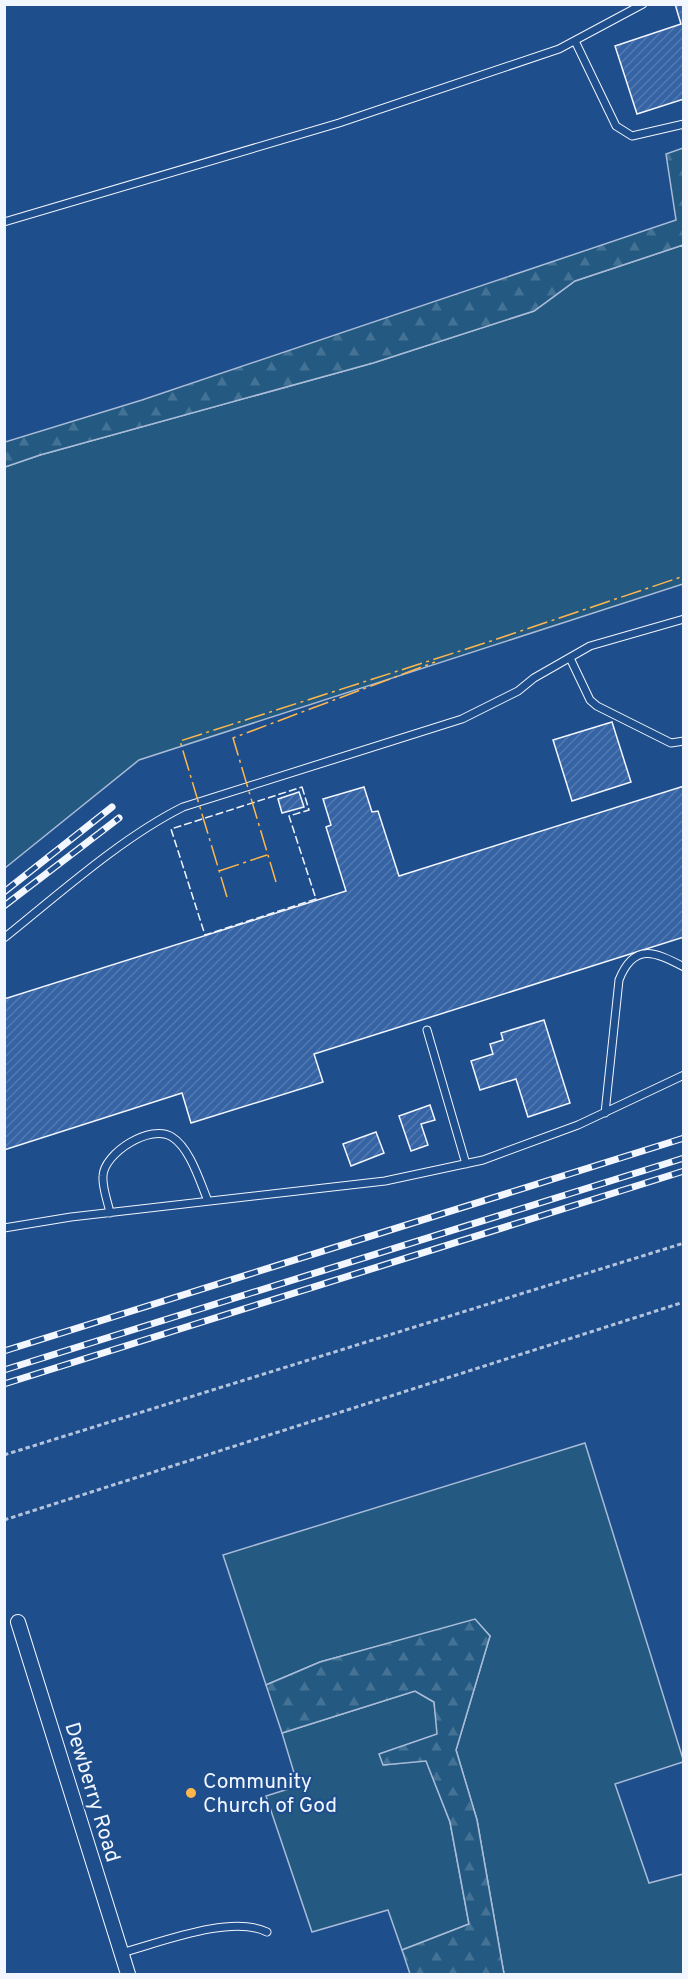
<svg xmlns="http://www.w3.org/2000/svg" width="688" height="1979" viewBox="0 0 688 1979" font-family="Overpass,sans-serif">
  <defs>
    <pattern id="forest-firs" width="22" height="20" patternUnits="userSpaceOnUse" patternTransform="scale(1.5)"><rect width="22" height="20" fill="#245a82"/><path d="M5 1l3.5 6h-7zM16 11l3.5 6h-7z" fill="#447295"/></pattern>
    <pattern id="building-hatch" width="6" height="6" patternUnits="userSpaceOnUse" patternTransform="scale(1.5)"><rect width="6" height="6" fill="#3563a3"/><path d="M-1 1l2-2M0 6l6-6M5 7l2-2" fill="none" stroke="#537ab1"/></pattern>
  </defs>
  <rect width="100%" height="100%" fill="#1f4e8c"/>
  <!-- grass -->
  <path fill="#245a82" stroke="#a8bbd7" stroke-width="1.5" d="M 683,245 L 683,584 L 139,760 L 5,868 L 5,467 L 40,455 L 373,363 L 534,311 L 575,281 Z
    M 585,1443 L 683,1759 L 683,1762 L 615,1784 L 649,1883 L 683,1874 L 683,1974 L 504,1974 L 477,1820 L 456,1750 L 490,1636 L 475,1620 L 320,1662 L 266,1685 L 223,1555 Z
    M 415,1691 L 434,1702 L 438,1734 L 380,1754 L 384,1765 L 426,1760 L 450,1822 L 469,1924 L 402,1950 L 388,1910 L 312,1932 L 266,1796 L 298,1786 L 282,1733 Z"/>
  <!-- forest -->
  <path fill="url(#forest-firs)" stroke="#a8bbd7" stroke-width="1.5" d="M 683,148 L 683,245 L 575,281 L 534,311 L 373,363 L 40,455 L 5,467 L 5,442 L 142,400 L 676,220 L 666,154 Z
    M 475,1619 L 490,1636 L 456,1750 L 477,1820 L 504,1974 L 410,1974 L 402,1950 L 469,1924 L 450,1822 L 426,1761 L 383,1765 L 379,1754 L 437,1734 L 434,1702 L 415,1691 L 282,1733 L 266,1685 L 320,1662 Z"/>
  <!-- building -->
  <path fill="url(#building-hatch)" stroke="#f2f6ff" stroke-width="1.5" d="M 675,4 L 684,4 L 684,99 L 637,114 L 615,46 L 681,24 Z
    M 612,722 L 631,782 L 572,801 L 553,740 Z
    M 684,786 L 684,937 L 314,1054 L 323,1082 L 191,1123 L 182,1093 L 4,1150 L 4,999 L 346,891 L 326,827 L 331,825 L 323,799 L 364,787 L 372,812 L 378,811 L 399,876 Z
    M 299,792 L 304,807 L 282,813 L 278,799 Z
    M 544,1020 L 570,1103 L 528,1117 L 516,1079 L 480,1090 L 471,1061 L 493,1054 L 490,1044 L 503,1040 L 501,1033 Z
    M 430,1105 L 435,1120 L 421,1124 L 428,1145 L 411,1151 L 399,1116 Z
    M 376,1132 L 384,1153 L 351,1166 L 343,1144 Z"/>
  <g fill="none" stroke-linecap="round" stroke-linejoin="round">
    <defs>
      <path id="lane" d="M 575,41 L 616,126 L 632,136 L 684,124
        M 4,222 L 339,123 L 559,49 L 643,4
        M 570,658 L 590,700 L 597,706 L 671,743 L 684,741
        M 4,938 C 59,894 121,838 183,807 L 462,719 L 518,691 L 534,678 L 590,646 L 684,619
        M 427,1030 L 466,1164
        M 605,1113 L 619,980 C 634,942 655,952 684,967
        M 110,1213 C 108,1202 102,1188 103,1176 C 104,1153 151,1123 172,1137 C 190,1148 200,1182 208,1201
        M 4,1228 L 71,1217 L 385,1181 L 483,1160 L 578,1125 L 684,1075
        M 121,1953 C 159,1943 231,1914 267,1932"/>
      <path id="street" d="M 18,1622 L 128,1974"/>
    </defs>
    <!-- lane casing -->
    <use href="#lane" stroke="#f2f6ff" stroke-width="9"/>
    <!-- street casing -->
    <use href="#street" stroke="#f2f6ff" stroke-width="16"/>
    <!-- path -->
    <path stroke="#b3c4dc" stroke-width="3" stroke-dasharray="4.5 3" stroke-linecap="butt" d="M 4,1455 L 684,1243
      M 4,1520 L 684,1302"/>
    <!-- lane -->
    <use href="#lane" stroke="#1f4e8c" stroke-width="7"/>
    <!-- street -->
    <use href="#street" stroke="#1f4e8c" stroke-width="14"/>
    <defs>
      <path id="rail" d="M 4,892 L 112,807
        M 4,906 L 119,818
        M 4,1351 L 684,1138
        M 4,1370 L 684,1158
        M 4,1384 L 684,1171"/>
    </defs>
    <!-- rail casing -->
    <use href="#rail" stroke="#f2f6ff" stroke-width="7"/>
    <!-- rail -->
    <use href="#rail" stroke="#1f4e8c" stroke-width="4.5" stroke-dasharray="14" stroke-linecap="butt"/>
    <!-- fence -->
    <path stroke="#f2f6ff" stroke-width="1.5" stroke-dasharray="8 3" stroke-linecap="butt" d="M 302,787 L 309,810 L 289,816 L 316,899 L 205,935 L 171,829 Z"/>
    <!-- power -->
    <path stroke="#ffb74d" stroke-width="1.5" stroke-dasharray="21 4.5 3 4.5" stroke-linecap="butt" d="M 219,871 L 267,855
      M 276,882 L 233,738 L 435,662
      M 227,897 L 180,741 L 488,642 L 684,576"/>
  </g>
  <!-- markers -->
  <circle fill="#ffb74d" stroke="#1f4e8c" stroke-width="2" cx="191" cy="1793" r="6"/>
  <g text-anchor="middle" stroke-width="4.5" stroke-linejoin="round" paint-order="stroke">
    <!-- poi labels -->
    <g font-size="21" fill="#f2f6ff" stroke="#1f4e8c" text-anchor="start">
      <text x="203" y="1788">Community<tspan x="203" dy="24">Church of God</tspan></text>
    </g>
    <!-- street labels -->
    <g font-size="21" fill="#f2f6ff" stroke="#1f4e8c">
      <text transform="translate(93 1792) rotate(73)" y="7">Dewberry Road</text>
    </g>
  </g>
  <!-- border -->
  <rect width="688" height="1979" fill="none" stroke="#f2f6ff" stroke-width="12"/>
</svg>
